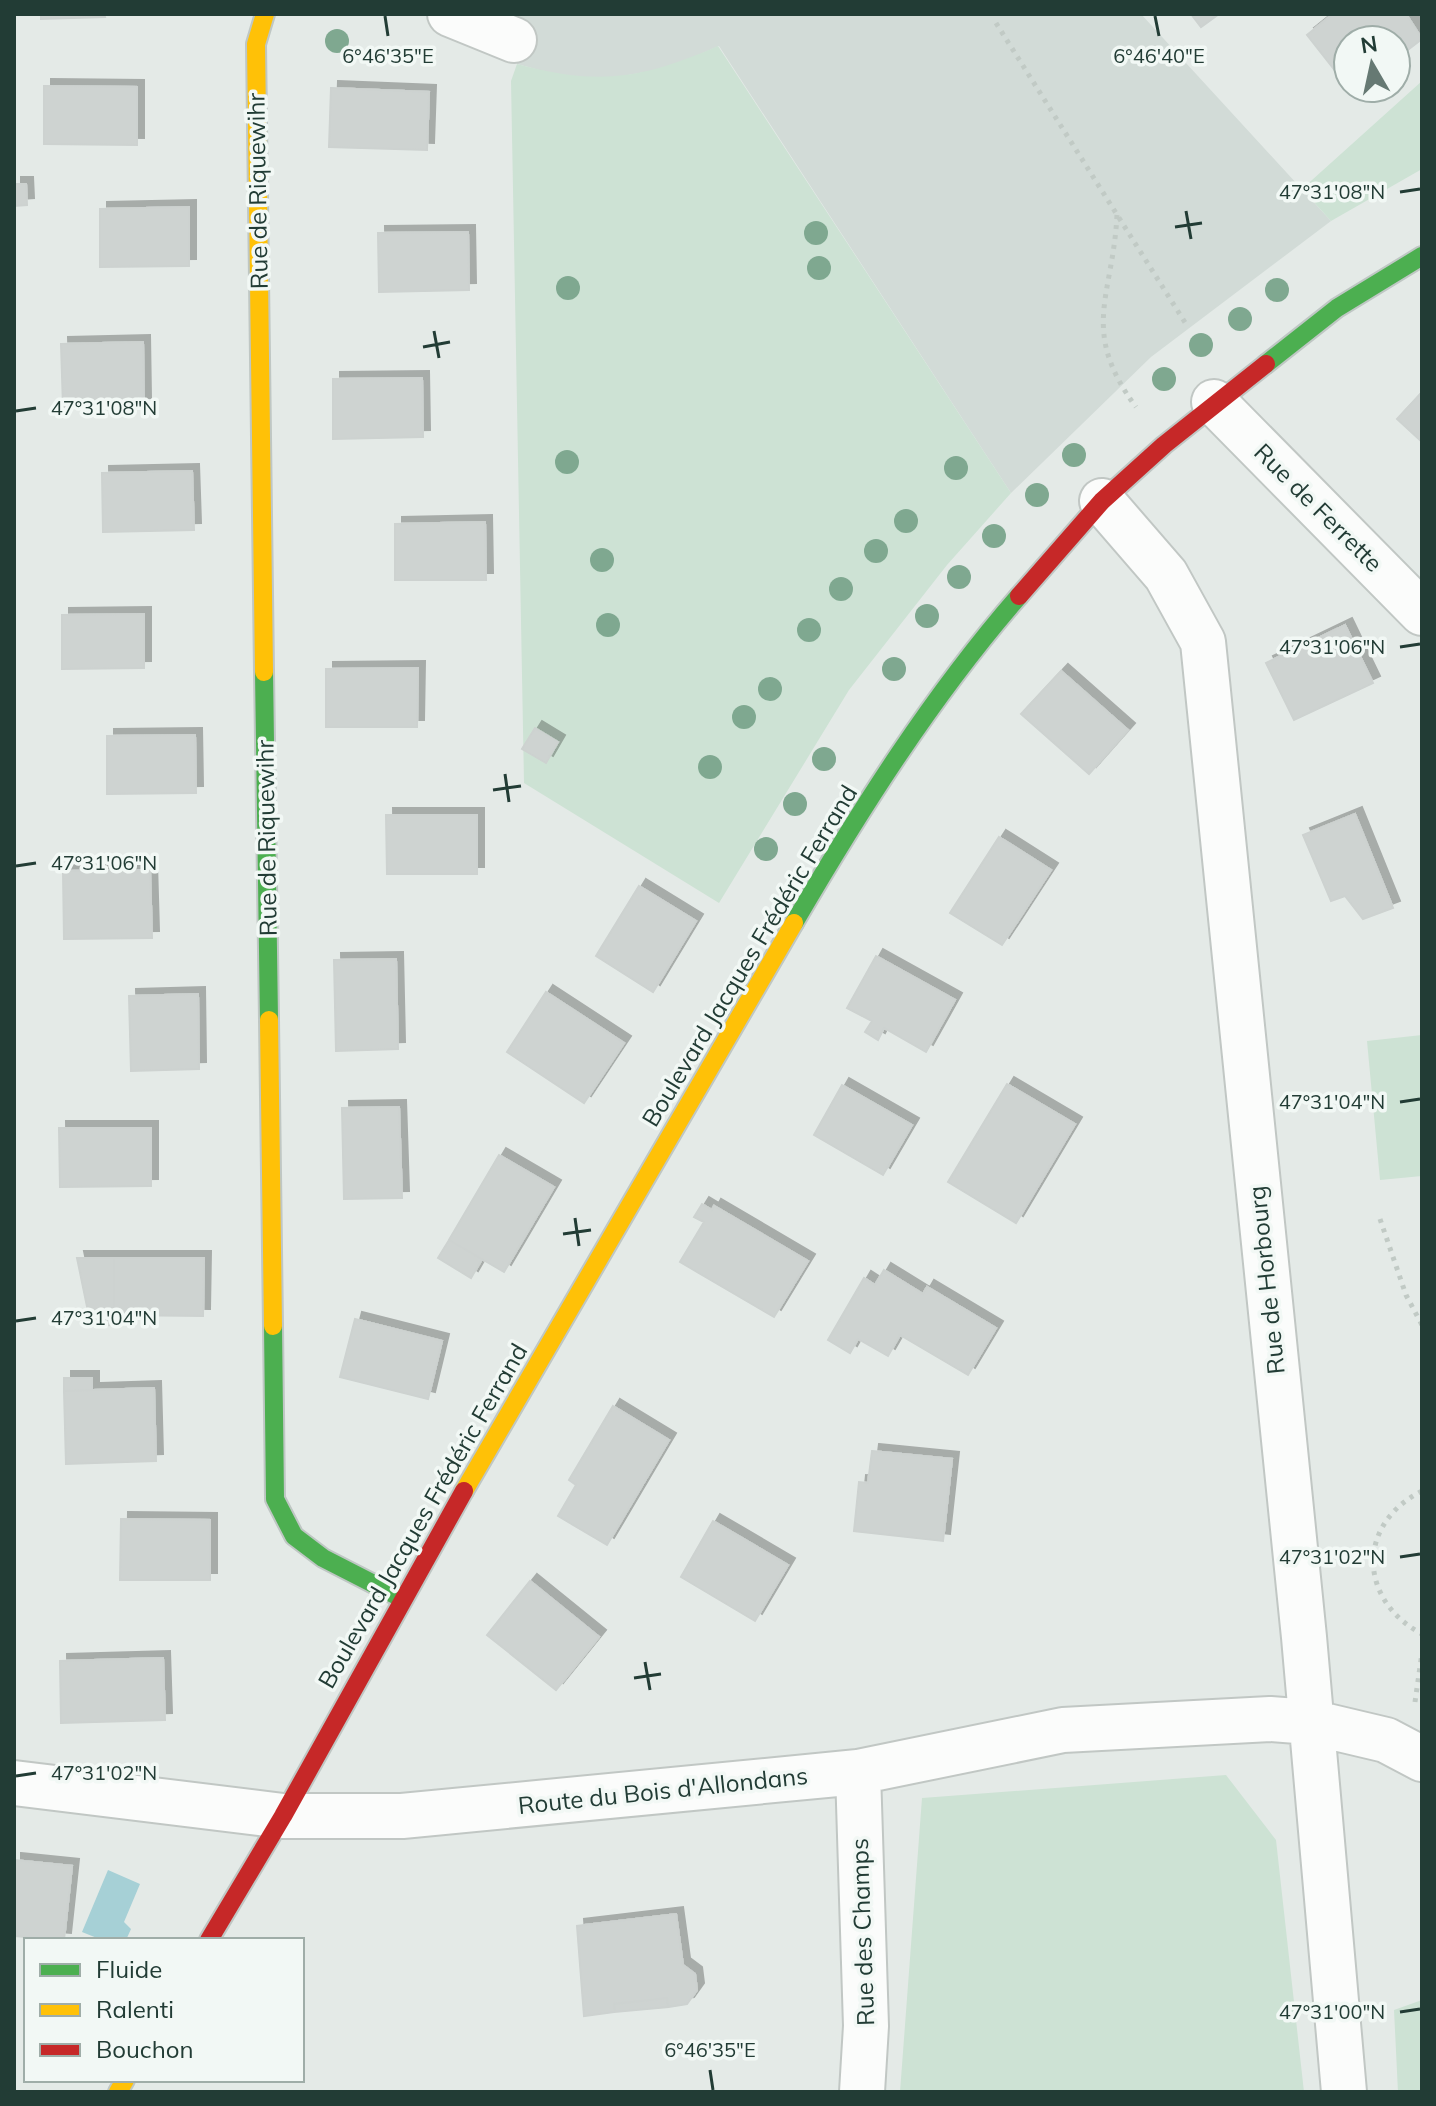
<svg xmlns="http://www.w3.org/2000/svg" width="1436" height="2106" viewBox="0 0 1436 2106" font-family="Mulish,sans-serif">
  <defs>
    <filter id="shadow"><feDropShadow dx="7" dy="-7" stdDeviation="0" flood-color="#0004"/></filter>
  </defs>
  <rect width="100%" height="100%" fill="#e4eae7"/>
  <!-- built -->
  <path fill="#d2dbd7" d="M 1141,14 L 1331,221 L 1151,357 L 1011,493 L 719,46 L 668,68 L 617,77 L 565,77 L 517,64 L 513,15 Z"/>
  <!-- green -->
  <path fill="#cde2d4" d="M 718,46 L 1011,493 L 947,565 L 849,690 L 719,903 L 524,783 L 511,81 L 517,64 C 598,86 642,79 718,46 Z
    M 1422,81 L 1422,169 L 1331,221 L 1302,189 Z
    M 1422,1035 L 1422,1176 L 1380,1180 L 1367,1041 Z
    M 1226,1775 L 1276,1840 L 1304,2092 L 900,2092 L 922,1798 Z
    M 1422,2000 L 1422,2092 L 1398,2092 L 1394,2010 Z"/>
  <!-- water -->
  <path fill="#a6d0d6" d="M 108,1870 L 140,1884 L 124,1922 L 131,1929 L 126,1940 L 102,1940 L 82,1932 Z"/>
  <!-- building -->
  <path fill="#ced3d1" stroke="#cdd2d0" stroke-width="2" filter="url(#shadow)" d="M 41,14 L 104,14 L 105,17 L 41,19 Z
    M 1191,14 L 1219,14 L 1201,27 Z
    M 1333,14 L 1406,14 L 1422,39 L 1396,59 L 1396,40 L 1348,40 L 1348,87 L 1307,35 Z
    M 44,86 L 137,87 L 137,145 L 44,144 Z
    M 331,88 L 429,92 L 427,150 L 329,147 Z
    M 14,184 L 26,184 L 27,205 L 14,206 Z
    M 189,207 L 189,266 L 100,267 L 100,209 Z
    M 468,232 L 469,290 L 379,292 L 378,233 Z
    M 143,342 L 144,405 L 63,407 L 61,344 Z
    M 422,378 L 423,437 L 333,439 L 333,379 Z
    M 1422,392 L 1422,442 L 1397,419 Z
    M 192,471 L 194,530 L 103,532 L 102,473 Z
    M 485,522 L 486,580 L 395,580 L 395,524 Z
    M 144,614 L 144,668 L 62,669 L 62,615 Z
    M 1345,625 L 1373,683 L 1294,720 L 1266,663 Z
    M 418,668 L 417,727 L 326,727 L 326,669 Z
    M 1061,671 L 1128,730 L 1089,774 L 1021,714 Z
    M 535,728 L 558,742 L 546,763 L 522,749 Z
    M 195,735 L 196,793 L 107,794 L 107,736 Z
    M 1355,814 L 1393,908 L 1363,919 L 1345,896 L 1331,901 L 1303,835 Z
    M 386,815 L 477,815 L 477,874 L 387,874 Z
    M 999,837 L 1051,870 L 1002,945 L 950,913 Z
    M 150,870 L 152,938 L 64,939 L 63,871 Z
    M 639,886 L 696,921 L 653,992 L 596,956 Z
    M 876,956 L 955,1000 L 926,1052 L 884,1028 L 878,1040 L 865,1032 L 872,1021 L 847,1008 Z
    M 396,959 L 398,1049 L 336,1051 L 334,960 Z
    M 546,992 L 624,1043 L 584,1103 L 507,1052 Z
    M 198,994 L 199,1069 L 131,1071 L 129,996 Z
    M 1007,1084 L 1075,1124 L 1016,1223 L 948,1182 Z
    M 842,1085 L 912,1125 L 883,1175 L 814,1135 Z
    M 399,1107 L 402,1198 L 344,1199 L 342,1108 Z
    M 59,1128 L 151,1128 L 151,1186 L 60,1187 Z
    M 499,1155 L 554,1187 L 504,1272 L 449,1240 Z
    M 702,1204 L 712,1210 L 714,1206 L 808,1261 L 774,1317 L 680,1262 L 704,1222 L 694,1217 Z
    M 449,1240 L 482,1259 L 471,1278 L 438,1258 Z
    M 77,1258 L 114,1258 L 114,1325 L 91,1326 Z
    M 114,1258 L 204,1258 L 203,1316 L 114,1315 Z
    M 884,1270 L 923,1294 L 927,1287 L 996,1328 L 968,1375 L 900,1335 L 888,1356 L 858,1339 L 850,1353 L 828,1340 L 864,1278 L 875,1285 Z
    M 355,1319 L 442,1341 L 428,1399 L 340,1377 Z
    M 64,1378 L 92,1378 L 92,1390 L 64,1391 Z
    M 154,1388 L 156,1461 L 66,1464 L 64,1391 Z
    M 613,1406 L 669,1440 L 607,1545 L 558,1516 L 576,1485 L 569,1480 Z
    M 872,1451 L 952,1459 L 943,1541 L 854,1531 L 859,1482 L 868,1483 Z
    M 121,1519 L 210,1520 L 210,1580 L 120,1580 Z
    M 713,1521 L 788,1565 L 755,1621 L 681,1577 Z
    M 530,1581 L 599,1637 L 556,1690 L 487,1635 Z
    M 163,1658 L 165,1720 L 61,1723 L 60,1661 Z
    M 14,1860 L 72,1866 L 64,1940 L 14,1936 L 14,1940 Z
    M 676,1914 L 683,1965 L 695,1974 L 697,1990 L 687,2004 L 668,2007 L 667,1998 L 614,2004 L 615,2012 L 584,2016 L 577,1926 Z
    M 667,1998 L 668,2007 L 615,2012 L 614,2004 Z"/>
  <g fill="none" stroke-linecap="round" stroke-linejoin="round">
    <defs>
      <path id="street" d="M 450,14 L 514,40
        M 1214,402 L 1422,613
        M 1102,501 L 1166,575 L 1203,642 L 1304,1637 L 1344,2092
        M 858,1772 L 866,2026 L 862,2092
        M 14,1783 L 283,1816 L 402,1816 L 858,1772 L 1063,1730 L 1270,1719 L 1310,1722 L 1386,1740 L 1422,1759"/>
      <path id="fast" d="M 1266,364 L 1337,308 L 1422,256
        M 264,672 L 269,1020
        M 794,923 C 860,810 932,696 1019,596
        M 273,1326 L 275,1499 L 294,1536 L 323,1558 L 401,1598"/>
      <path id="slow" d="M 264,672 L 256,44 L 265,14
        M 269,1020 L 273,1326
        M 464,1491 L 794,923
        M 118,2092 L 125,2080"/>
      <path id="jam" d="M 1019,596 L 1102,501 L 1164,445 L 1266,364
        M 209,1940 L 283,1816 L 464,1491"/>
    </defs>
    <!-- street casing -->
    <use href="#street" stroke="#c1c7c4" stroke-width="48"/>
    <!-- fast casing -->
    <use href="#fast" stroke="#bfc7c4" stroke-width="22"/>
    <!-- slow casing -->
    <use href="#slow" stroke="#bfc7c4" stroke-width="22"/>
    <!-- jam casing -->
    <use href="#jam" stroke="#bfc7c4" stroke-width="22"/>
    <!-- path -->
    <path stroke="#c1cac5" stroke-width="5" stroke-dasharray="4 6" stroke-linecap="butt" d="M 996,23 L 1186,324
      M 1117,215 C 1113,297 1079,330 1136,407
      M 1380,1219 L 1406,1295 L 1422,1325
      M 1422,1491 C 1356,1524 1358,1600 1422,1634
      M 1415,1702 L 1422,1653"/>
    <!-- street -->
    <use href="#street" stroke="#fbfcfb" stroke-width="44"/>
    <!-- fast -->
    <use href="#fast" stroke="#4caf50" stroke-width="18"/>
    <!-- slow -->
    <use href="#slow" stroke="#ffc107" stroke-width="18"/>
    <!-- jam -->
    <use href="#jam" stroke="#c62828" stroke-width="18"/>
  </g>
  <!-- trees -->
  <g fill="#7fa890">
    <circle cx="337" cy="41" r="12"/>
    <circle cx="816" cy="233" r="12"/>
    <circle cx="819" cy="268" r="12"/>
    <circle cx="568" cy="288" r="12"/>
    <circle cx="1277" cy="290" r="12"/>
    <circle cx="1240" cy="319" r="12"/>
    <circle cx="1201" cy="345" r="12"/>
    <circle cx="1164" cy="379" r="12"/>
    <circle cx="1074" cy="455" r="12"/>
    <circle cx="567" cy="462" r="12"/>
    <circle cx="956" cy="468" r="12"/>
    <circle cx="1037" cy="495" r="12"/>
    <circle cx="906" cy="521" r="12"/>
    <circle cx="994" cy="536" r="12"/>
    <circle cx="876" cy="551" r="12"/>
    <circle cx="602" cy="560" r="12"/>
    <circle cx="959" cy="577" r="12"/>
    <circle cx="841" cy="589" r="12"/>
    <circle cx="927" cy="616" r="12"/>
    <circle cx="608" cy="625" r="12"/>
    <circle cx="809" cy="630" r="12"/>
    <circle cx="894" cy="669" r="12"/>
    <circle cx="770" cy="689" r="12"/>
    <circle cx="744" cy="717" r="12"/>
    <circle cx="824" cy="759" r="12"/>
    <circle cx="710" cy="767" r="12"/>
    <circle cx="795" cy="804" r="12"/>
    <circle cx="766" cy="849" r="12"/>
  </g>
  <!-- ticks -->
  <path fill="none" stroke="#223c35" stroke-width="3" d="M 385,16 L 388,36M 1155,16 L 1159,36M 1400,192 L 1420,189M 1186,211 L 1191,239M 1175,227 L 1202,223M 434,331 L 439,358M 423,347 L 450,342M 16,411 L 36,408M 1400,647 L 1420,644M 505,774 L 509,802M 493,790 L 521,786M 16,866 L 36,863M 1400,1102 L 1420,1099M 575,1218 L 579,1246M 563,1234 L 591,1230M 16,1321 L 36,1318M 1400,1557 L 1420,1554M 645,1662 L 650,1690M 634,1678 L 661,1674M 16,1776 L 36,1773M 1400,2012 L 1420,2009M 710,2070 L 713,2090"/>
  <g text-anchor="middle" stroke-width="7" stroke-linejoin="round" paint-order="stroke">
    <!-- street labels -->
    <g font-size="24" fill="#223c35" stroke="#f2f8f5">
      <text transform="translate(258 191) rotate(-91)" y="8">Rue de Riquewihr</text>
      <text transform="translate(1318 508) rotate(45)" y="8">Rue de Ferrette</text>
      <text transform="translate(267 838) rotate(-91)" y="8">Rue de Riquewihr</text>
      <text transform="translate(750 956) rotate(-59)" y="8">Boulevard Jacques Frédéric Ferrand</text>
      <text transform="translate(1267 1280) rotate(-96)" y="8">Rue de Horbourg</text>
      <text transform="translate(423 1516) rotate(-60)" y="8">Boulevard Jacques Frédéric Ferrand</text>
      <text transform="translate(663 1791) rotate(-6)" y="8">Route du Bois d'Allondans</text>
      <text transform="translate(863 1932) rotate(-92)" y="8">Rue des Champs</text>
    </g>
  </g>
  <g font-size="20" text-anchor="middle" fill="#223c35" stroke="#f2f8f5" stroke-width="7" stroke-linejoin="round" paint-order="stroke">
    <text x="388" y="63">6°46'35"E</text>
    <text x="1159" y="63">6°46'40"E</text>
    <text x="1332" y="199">47°31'08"N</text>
    <text x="104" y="415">47°31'08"N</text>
    <text x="1332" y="654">47°31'06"N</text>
    <text x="104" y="870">47°31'06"N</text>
    <text x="1332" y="1109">47°31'04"N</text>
    <text x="104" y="1325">47°31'04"N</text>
    <text x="1332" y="1564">47°31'02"N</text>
    <text x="104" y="1780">47°31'02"N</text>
    <text x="1332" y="2019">47°31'00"N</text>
    <text x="710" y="2057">6°46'35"E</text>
  </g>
  <!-- border -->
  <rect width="1436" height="2106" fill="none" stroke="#223c35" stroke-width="32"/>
  <!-- legend -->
  <rect x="24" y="1938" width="280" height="144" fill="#f2f8f5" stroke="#9fada8" stroke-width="2"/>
  <rect x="40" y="1964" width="40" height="12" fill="#4caf50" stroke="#9fada8" stroke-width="2"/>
  <text x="96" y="1978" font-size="24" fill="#223c35">Fluide</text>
  <rect x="40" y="2004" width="40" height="12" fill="#ffc107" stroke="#9fada8" stroke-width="2"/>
  <text x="96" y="2018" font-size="24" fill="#223c35">Ralenti</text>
  <rect x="40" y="2044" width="40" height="12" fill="#c62828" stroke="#9fada8" stroke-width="2"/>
  <text x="96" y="2058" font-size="24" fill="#223c35">Bouchon</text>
  <!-- north arrow -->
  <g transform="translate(1372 64) rotate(351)"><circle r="38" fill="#f2f8f5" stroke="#9fada8" stroke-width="2"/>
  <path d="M0-6L14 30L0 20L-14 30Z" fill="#667973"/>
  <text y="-12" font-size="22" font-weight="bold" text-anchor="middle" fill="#223c35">N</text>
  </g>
</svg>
